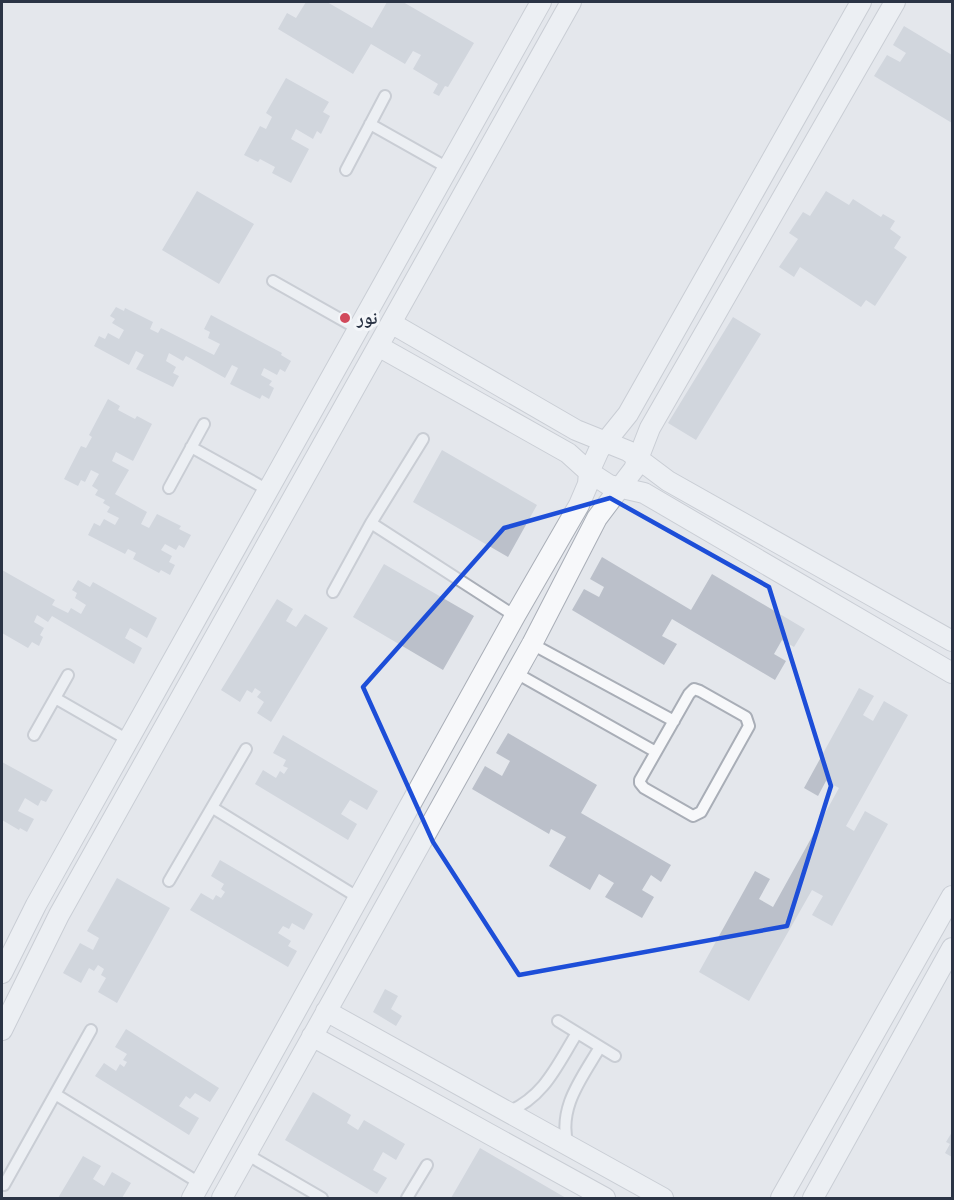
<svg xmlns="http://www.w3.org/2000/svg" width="954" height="1200" viewBox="0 0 954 1200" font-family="Helvetica,'Noto Naskh Arabic',sans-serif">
  <rect width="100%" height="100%" fill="#e4e7ec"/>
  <!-- building -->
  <path fill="#bbc0ca" d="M 306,2 L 327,2 L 372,28 L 387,2 L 403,2 L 474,43 L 448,87 L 445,86 L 439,96 L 433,93 L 438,84 L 413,69 L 421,55 L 413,51 L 405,64 L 371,44 L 353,74 L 278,29 L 287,13 L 296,18 Z
    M 904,26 L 952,55 L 952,123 L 874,76 L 887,55 L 900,62 L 906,53 L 893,45 Z
    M 286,78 L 329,102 L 323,112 L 330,116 L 321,134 L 317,131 L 313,139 L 296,129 L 291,139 L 309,149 L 291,183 L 272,173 L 275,167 L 260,159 L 258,162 L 244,155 L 260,126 L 266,129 L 272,117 L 266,113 Z
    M 197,191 L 254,224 L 219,284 L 162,250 Z
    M 826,191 L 849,205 L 853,199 L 881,217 L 883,214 L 895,221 L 890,229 L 901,237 L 894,248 L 907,257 L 875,306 L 866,300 L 861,307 L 800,267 L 794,277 L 779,267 L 798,239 L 789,233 L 803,212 L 810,216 Z
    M 116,307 L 124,311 L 125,308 L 153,322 L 150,329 L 158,333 L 161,328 L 214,355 L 220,344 L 208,338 L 210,332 L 204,329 L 211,315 L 282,353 L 281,355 L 291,361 L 285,372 L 280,369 L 277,375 L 264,368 L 261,375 L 272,381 L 269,385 L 274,388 L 269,399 L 262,395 L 260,399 L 230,384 L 238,368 L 232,365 L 225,378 L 186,356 L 183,361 L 169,353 L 166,361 L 176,367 L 173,373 L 179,376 L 173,387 L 136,369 L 144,355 L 136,351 L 129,365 L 94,346 L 99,336 L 105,339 L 108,333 L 119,339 L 124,330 L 112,323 L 115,319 L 110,316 Z
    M 733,317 L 761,334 L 696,440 L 668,423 Z
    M 108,399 L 120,406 L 118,410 L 135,419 L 137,416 L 152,424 L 133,461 L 116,452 L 112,461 L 129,470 L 115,494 L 147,512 L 141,524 L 149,528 L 157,514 L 181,526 L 179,529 L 191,535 L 184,548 L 179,545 L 176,550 L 165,544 L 161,550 L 172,556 L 169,562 L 175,565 L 170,575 L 161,570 L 159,573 L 133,559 L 136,553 L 128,549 L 125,554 L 88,535 L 94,523 L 100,526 L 104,519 L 115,525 L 119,518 L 107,512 L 110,507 L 103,503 L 105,500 L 95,495 L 98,490 L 92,486 L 99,474 L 91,470 L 85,482 L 81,480 L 78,486 L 64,479 L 81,446 L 86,448 L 92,437 L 89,435 Z
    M 442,450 L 537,505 L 508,557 L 413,502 Z
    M 602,557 L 691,610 L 712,574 L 805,629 L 794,647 L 782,640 L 774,654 L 786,661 L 775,680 L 672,619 L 662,636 L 677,644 L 664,665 L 572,610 L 584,589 L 599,597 L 604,587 L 590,579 Z
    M 384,564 L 474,616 L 443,670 L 353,617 Z
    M 2,570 L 55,600 L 52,605 L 68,613 L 71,608 L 81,614 L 86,605 L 75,598 L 77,593 L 72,590 L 78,580 L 90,587 L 93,582 L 157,618 L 147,638 L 130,628 L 125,638 L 142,648 L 134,664 L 52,616 L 48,622 L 37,615 L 34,622 L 44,628 L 40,635 L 43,637 L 39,646 L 32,642 L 28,648 L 2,633 Z
    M 277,599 L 293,609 L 286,621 L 296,627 L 305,614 L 328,628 L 271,722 L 257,713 L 264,702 L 257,697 L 261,692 L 255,688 L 252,693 L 247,690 L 240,702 L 221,690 Z
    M 859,688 L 874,696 L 863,715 L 873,721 L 884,701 L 908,715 L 846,826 L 854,831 L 865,811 L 888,824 L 832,926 L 812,915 L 823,896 L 812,890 L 749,1001 L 699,972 L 755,871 L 770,879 L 759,899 L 773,907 L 839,788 L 826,781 L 818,796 L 804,788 Z
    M 508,733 L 597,785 L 581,813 L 671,865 L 661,882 L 651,875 L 642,890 L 654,897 L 642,918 L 605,897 L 614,883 L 599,874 L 590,890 L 549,866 L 566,837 L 551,829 L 549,834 L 472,789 L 485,766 L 502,776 L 510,761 L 496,753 Z
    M 283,735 L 378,791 L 367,810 L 350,800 L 341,814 L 357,824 L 348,840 L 255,784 L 263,770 L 276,778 L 280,771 L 284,774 L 288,768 L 283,766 L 286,760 L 273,753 Z
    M 2,762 L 53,790 L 46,802 L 41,800 L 38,806 L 25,798 L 18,811 L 34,819 L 27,832 L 20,828 L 19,830 L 2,820 Z
    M 220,860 L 313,914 L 304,930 L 292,923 L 289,929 L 283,926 L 278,933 L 291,941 L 288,946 L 297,951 L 288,967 L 190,910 L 201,893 L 213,900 L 216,895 L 221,898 L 225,892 L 221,889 L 224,884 L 211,876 Z
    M 117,878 L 170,908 L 117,1003 L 98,992 L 106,978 L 101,975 L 104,969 L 98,965 L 94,971 L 89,968 L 81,983 L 63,973 L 80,943 L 93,950 L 99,938 L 87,931 Z
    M 385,989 L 398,996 L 391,1009 L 402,1016 L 396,1026 L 373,1012 Z
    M 126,1029 L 219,1088 L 210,1102 L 195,1093 L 190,1099 L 186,1096 L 179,1106 L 199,1118 L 189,1135 L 95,1076 L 104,1063 L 116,1071 L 120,1064 L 124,1067 L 127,1062 L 123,1060 L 127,1054 L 115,1047 Z
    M 313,1092 L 351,1115 L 347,1123 L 358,1130 L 364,1120 L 405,1144 L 396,1160 L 383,1152 L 373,1170 L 387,1178 L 377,1194 L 285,1140 Z
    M 952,1132 L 952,1157 L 945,1153 L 950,1144 L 946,1142 Z
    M 480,1148 L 566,1198 L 451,1198 Z
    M 83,1156 L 101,1166 L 93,1179 L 104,1186 L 112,1172 L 131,1183 L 122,1198 L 58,1198 Z"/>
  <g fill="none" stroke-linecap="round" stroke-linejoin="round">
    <defs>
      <path id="service" d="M 370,124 L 448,168
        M 346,170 L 385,96
        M 273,281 L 358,329
        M 191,447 L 268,490
        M 169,488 L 204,424
        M 371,523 L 515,616
        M 333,592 L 371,523 L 423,439
        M 532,644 L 674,721
        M 516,673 L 656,752
        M 694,689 L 700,691 L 746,717 L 749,726 L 701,812 L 693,816 L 644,788 L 640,783 L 640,780 L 689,694 Z
        M 55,698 L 128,740
        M 34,735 L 68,675
        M 213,808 L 359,898
        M 169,881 L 246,749
        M 558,1021 L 615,1056
        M 55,1094 L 201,1184
        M 508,1112 C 545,1096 557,1065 577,1033
        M 568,1146 C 557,1108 582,1078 600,1047
        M 246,1154 L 322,1198
        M 4,1185 L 91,1030
        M 407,1198 L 427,1165"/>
      <path id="minor" d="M 391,323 L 576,430 L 628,451 L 668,481 L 952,641
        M 378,346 L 568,453 L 589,472 L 609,485 L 644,493 L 952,673
        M 2,973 L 36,905 L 541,2
        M 326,1011 L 663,1198
        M 2,1030 L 59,915 L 571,2
        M 312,1036 L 605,1198
        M 192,1198 L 515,616 L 579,505 L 588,484 L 589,472 L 599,450 L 628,414 L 861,2
        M 222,1198 L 532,644 L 597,518 L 634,469 L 650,428 L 895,2
        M 781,1198 L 952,896
        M 813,1198 L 952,948"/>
    </defs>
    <!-- service casing -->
    <use href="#service" stroke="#a9aeb7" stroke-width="14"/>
    <!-- minor casing -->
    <use href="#minor" stroke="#a9aeb7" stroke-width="22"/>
    <!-- service -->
    <use href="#service" stroke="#f7f8fa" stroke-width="10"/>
    <!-- minor -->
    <use href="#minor" stroke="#f7f8fa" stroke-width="20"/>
  </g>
  <!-- marked area -->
  <path d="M0 0H954V1200H0ZM 610,498 L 769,587 L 831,786 L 787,926 L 519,975 L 433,842 L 363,687 L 504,528 Z" fill="#e4e7ec" fill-opacity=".55" fill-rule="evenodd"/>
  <path fill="none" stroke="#1d4ed8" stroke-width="4.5" stroke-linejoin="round" d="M 610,498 L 769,587 L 831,786 L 787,926 L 519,975 L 433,842 L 363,687 L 504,528 Z"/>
  <!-- markers -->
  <circle fill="#d1495b" stroke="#f4f6f9" stroke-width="2" cx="345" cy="318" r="6"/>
  <g text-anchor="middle" stroke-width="6" stroke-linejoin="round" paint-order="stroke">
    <!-- poi labels -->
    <g font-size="18" font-weight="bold" fill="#2b3445" stroke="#f4f6f9" text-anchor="start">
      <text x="357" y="324">نور</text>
    </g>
  </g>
  <!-- border -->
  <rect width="954" height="1200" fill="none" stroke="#2b3445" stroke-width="6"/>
</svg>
